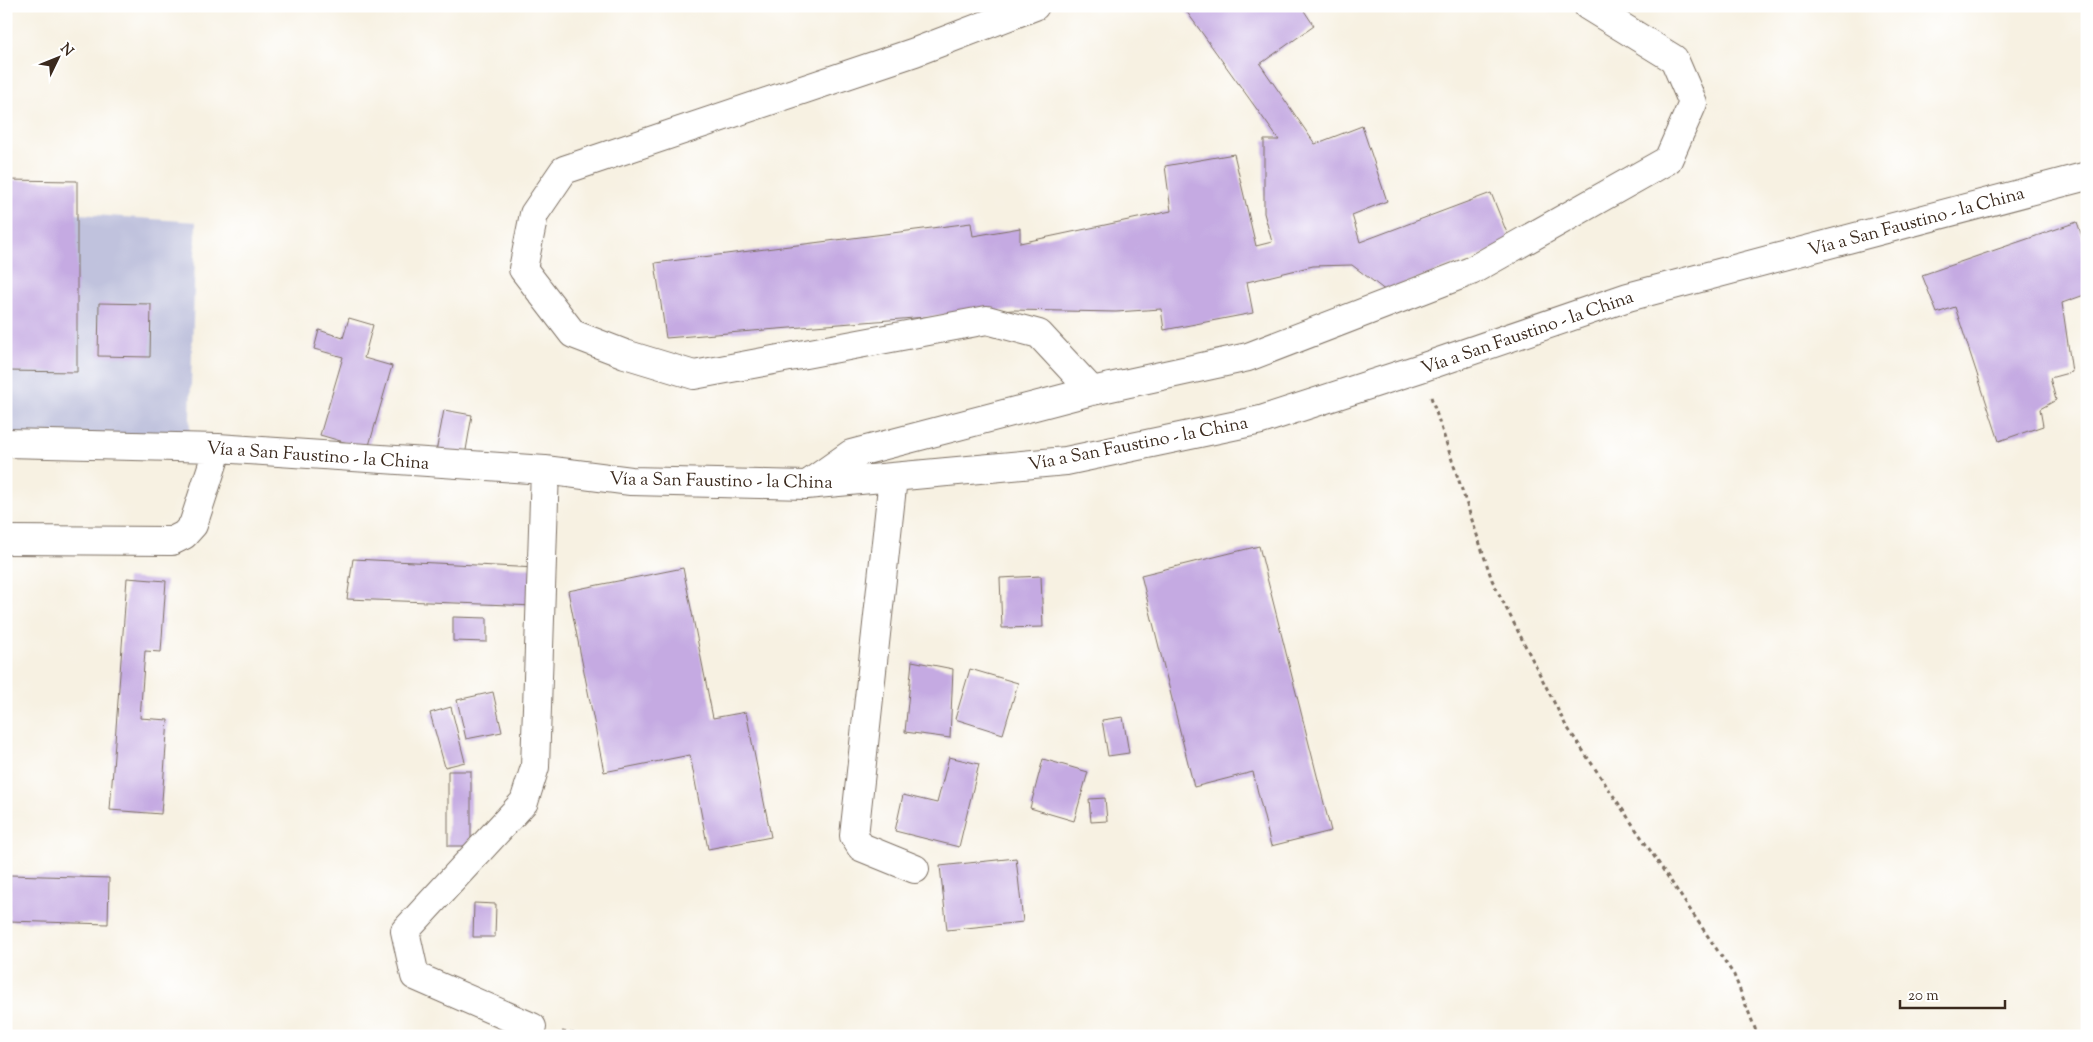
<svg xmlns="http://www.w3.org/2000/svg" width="2093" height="1042" viewBox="0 0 2093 1042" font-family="'Sorts Mill Goudy',serif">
  <rect width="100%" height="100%" fill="#fff"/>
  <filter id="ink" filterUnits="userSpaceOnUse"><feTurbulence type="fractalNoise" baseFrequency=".02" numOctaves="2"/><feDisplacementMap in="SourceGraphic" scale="10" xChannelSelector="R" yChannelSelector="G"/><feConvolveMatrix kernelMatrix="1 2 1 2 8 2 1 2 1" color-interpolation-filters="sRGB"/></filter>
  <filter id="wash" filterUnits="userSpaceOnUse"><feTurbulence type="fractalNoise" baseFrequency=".0096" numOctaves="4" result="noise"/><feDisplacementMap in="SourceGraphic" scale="20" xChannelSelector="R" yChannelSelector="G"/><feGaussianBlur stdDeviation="1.12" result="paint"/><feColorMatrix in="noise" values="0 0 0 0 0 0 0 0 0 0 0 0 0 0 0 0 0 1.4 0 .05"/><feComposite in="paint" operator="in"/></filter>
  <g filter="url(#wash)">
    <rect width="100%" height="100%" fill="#f7f1e2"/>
    <!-- industrial -->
    <path fill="#c0c2dd" d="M 6,209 L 196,222 L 189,449 L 6,436 Z"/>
    <g id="blocks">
      <!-- building -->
      <path fill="#c5aae2" d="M 1187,6 L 1301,6 L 1314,26 L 1260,64 L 1315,144 L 1362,126 L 1387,201 L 1352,215 L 1360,242 L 1491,193 L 1511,243 L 1386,291 L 1352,265 L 1313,266 L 1247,282 L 1253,313 L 1164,330 L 1161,309 L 1116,312 L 1013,310 L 666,338 L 655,263 L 971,223 L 973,236 L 1020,228 L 1020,243 L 1171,211 L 1165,166 L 1234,154 L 1256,246 L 1272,242 L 1264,213 L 1264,140 L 1279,140 L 1184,8 Z
        M 6,180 L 77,181 L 77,372 L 6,371 Z
        M 2077,222 L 2087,250 L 2087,294 L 2062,303 L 2072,372 L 2050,378 L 2056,400 L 2040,409 L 2043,426 L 1999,441 L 1955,307 L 1937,313 L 1922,275 Z
        M 99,303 L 151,304 L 150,357 L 98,356 Z
        M 349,318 L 373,325 L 364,358 L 392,366 L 368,449 L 320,435 L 343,357 L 314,349 L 319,330 L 343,338 Z
        M 444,410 L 472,415 L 464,462 L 435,457 Z
        M 1259,546 L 1331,831 L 1271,846 L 1253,772 L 1194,787 L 1141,575 Z
        M 353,559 L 537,568 L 536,606 L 347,599 Z
        M 683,568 L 713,718 L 746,712 L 771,837 L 708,849 L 690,755 L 604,772 L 568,591 Z
        M 1041,576 L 1043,627 L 1002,628 L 1000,578 Z
        M 127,578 L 166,581 L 161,652 L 145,651 L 140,718 L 168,720 L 161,814 L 110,810 Z
        M 453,617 L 487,618 L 487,642 L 453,641 Z
        M 912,661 L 953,669 L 950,738 L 905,732 Z
        M 970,669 L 1018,683 L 1003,734 L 955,719 Z
        M 493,692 L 502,732 L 466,739 L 457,700 Z
        M 451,707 L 465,762 L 445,767 L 430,713 Z
        M 1123,717 L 1129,753 L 1108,756 L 1102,720 Z
        M 949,757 L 979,764 L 959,847 L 895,831 L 903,795 L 937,803 Z
        M 1043,759 L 1088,772 L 1074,821 L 1030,808 Z
        M 448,771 L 471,771 L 471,846 L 448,846 Z
        M 1105,798 L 1107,821 L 1091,822 L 1089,799 Z
        M 1016,858 L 1023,922 L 947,930 L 940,866 Z
        M 10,875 L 109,878 L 108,924 L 9,921 Z
        M 474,903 L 496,904 L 495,937 L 473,937 Z"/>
    </g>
  </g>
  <g filter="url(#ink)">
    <use href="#blocks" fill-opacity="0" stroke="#7d7063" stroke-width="1"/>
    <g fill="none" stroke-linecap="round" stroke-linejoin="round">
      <defs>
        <path id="minor" d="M 1035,6 L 915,52 L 564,170 L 534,214 L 523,269 L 573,334 L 625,354 L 694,375 L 987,320 L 1039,334 L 1092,391
          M 6,443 L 218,448 L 545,470 L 631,481 L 806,485 L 1066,461 L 1261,420 L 1421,368 L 1628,297 L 2087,176
          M 893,478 L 854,836 L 861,847 L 915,869
          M 807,485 L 851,454 L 1092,391 L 1248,357 L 1471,271 L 1668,160 L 1693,103 L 1674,59 L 1588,6
          M 6,540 L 172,541 L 184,535 L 193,525 L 218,448
          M 532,1027 L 415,976 L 405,931 L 524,802 L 535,767 L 545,470"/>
      </defs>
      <!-- minor casing -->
      <use href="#minor" stroke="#7d7063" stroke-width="30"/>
      <!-- path -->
      <path stroke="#7d7063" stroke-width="3" stroke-dasharray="4 4" stroke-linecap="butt" d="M 1431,397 L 1492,580 L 1565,724 L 1734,975 L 1758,1036
        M 562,1032 L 588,1036"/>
      <!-- minor -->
      <use href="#minor" stroke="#fff" stroke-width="28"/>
    </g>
  </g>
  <g text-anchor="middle" stroke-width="4" stroke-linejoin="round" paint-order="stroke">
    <!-- street labels -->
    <g font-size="18" fill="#3b2a1e" stroke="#fff">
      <text transform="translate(1916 221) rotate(-15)" y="6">Vía a San Faustino - la China</text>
      <text transform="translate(1527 332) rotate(-19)" y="6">Vía a San Faustino - la China</text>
      <text transform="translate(1138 443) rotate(-11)" y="6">Vía a San Faustino - la China</text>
      <text transform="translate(318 455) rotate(4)" y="6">Vía a San Faustino - la China</text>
      <text transform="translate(721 480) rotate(1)" y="6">Vía a San Faustino - la China</text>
    </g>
  </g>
  <!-- margin -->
  <rect width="2093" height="1042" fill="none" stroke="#fff" stroke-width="25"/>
  <!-- north arrow -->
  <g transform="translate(58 58) rotate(47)" stroke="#ffffff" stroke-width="4" paint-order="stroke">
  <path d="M0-4L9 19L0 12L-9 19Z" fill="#3b2a1e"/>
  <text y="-8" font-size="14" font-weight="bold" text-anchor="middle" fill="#3b2a1e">N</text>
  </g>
  <!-- scale -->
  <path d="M1900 1000v8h105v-8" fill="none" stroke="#3b2a1e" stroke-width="2.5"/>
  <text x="1908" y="1000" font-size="15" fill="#3b2a1e" stroke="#ffffff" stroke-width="4" paint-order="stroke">20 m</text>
</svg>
